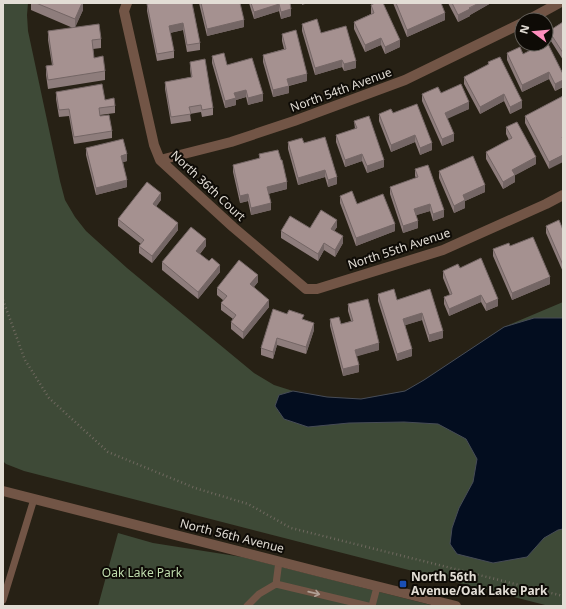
<svg xmlns="http://www.w3.org/2000/svg" width="566" height="609" viewBox="0 0 566 609" font-family="'Noto Sans',sans-serif">
  <rect width="100%" height="100%" fill="#272115"/>
  <!-- green -->
  <path fill="#3e4a37" d="M 3,3 L 28,3 L 27,15 L 28,31 L 60,181 L 65,200 L 75,217 L 86,231 L 127,268 L 254,373 L 274,385 L 293,391 L 327,397 L 361,399 L 405,391 L 424,380 L 504,327 L 563,302 L 563,606 L 549,606 L 24,471 L 6,464 L 3,461 Z
    M 118,533 L 153,543 L 242,557 L 435,606 L 98,606 Z"/>
  <!-- water -->
  <path fill="#030d1f" stroke="#464b56" d="M 534,318 L 563,318 L 563,529 L 558,530 L 544,538 L 527,557 L 493,563 L 457,554 L 450,544 L 452,528 L 459,508 L 473,482 L 477,459 L 466,439 L 438,424 L 404,422 L 349,423 L 308,427 L 284,419 L 275,406 L 279,395 L 293,391 L 327,397 L 361,399 L 405,391 L 424,380 L 504,327 Z"/>
  <g fill="none" stroke-linecap="round" stroke-linejoin="round">
    <!-- path -->
    <path stroke="#6f695f" stroke-width="2.5" stroke-dasharray="1 3" stroke-linecap="butt" d="M 3,300 L 25,360 L 49,398 L 108,452 L 195,488 L 248,504 L 291,528 L 563,596"/>
    <!-- service -->
    <path stroke="#725546" stroke-width="7" d="M 276,584 L 368,606
      M 3,600 L 34,499
      M 247,606 L 259,594 L 276,584 L 279,561
      M 372,606 L 377,587"/>
    <!-- minor -->
    <path stroke="#725546" stroke-width="10" d="M 127,3 L 124,11 L 154,145 L 160,160 L 233,227 L 306,289 L 317,289 L 443,250 L 546,204 L 563,195
      M 528,20 L 559,3
      M 160,160 L 231,142 L 294,121 L 405,80 L 522,23"/>
    <!-- tertiary -->
    <path stroke="#725546" stroke-width="10" d="M 3,491 L 324,573 L 456,606"/>
  </g>
  <!-- wall -->
  <path fill="#8e7d7c" d="M 31,3 L 83,3 L 83,10 L 75,27 L 101,39 L 101,48 L 93,49 L 94,58 L 105,71 L 105,80 L 48,89 L 46,75 L 46,66 L 52,65 L 48,40 L 48,31 L 73,28 L 31,10 Z
    M 192,3 L 200,43 L 200,50 L 187,52 L 183,30 L 170,33 L 174,51 L 174,58 L 157,61 L 147,11 L 147,4 Z
    M 199,3 L 240,3 L 244,27 L 207,36 Z
    M 249,3 L 290,3 L 291,16 L 281,19 L 279,11 L 254,19 Z
    M 393,3 L 441,3 L 445,20 L 407,37 Z
    M 448,3 L 491,3 L 470,15 L 470,16 L 458,22 Z
    M 371,5 L 400,47 L 385,54 L 381,45 L 365,52 L 354,29 L 354,22 L 371,14 Z
    M 563,22 L 563,60 L 549,38 L 549,31 Z
    M 302,24 L 321,33 L 356,68 L 344,71 L 342,67 L 315,75 L 302,31 Z
    M 282,34 L 307,81 L 289,86 L 289,93 L 273,97 L 263,62 L 263,55 L 284,49 L 282,41 Z
    M 507,53 L 523,54 L 563,74 L 563,87 L 555,91 L 549,79 L 522,92 L 507,60 Z
    M 212,56 L 227,65 L 263,101 L 248,105 L 246,97 L 236,100 L 236,105 L 225,108 L 212,63 Z
    M 190,62 L 213,108 L 213,115 L 202,117 L 201,112 L 190,114 L 191,121 L 171,124 L 165,89 L 165,82 L 191,77 L 190,69 Z
    M 488,62 L 522,108 L 510,114 L 504,101 L 480,114 L 464,84 L 464,77 L 488,65 Z
    M 56,92 L 105,100 L 115,106 L 115,113 L 100,115 L 100,116 L 112,131 L 112,138 L 74,144 L 69,116 L 59,117 L 56,99 Z
    M 441,93 L 469,109 L 447,118 L 454,141 L 442,146 L 422,101 L 422,94 Z
    M 563,96 L 549,169 L 525,123 L 525,116 Z
    M 393,113 L 432,150 L 420,155 L 415,142 L 391,152 L 379,121 L 379,114 Z
    M 354,121 L 384,167 L 367,173 L 362,161 L 345,167 L 336,142 L 336,135 L 355,129 Z
    M 506,127 L 536,164 L 515,175 L 515,182 L 503,189 L 486,159 L 486,152 L 509,140 L 506,134 Z
    M 288,142 L 304,143 L 337,184 L 328,187 L 325,177 L 298,185 L 288,149 Z
    M 86,148 L 127,161 L 123,162 L 127,187 L 96,195 L 86,155 Z
    M 259,154 L 287,189 L 268,194 L 271,210 L 251,215 L 248,201 L 240,203 L 233,172 L 233,165 L 259,159 Z
    M 415,169 L 444,217 L 433,221 L 430,211 L 416,215 L 418,228 L 403,233 L 390,194 L 390,187 L 416,178 L 415,176 Z
    M 439,171 L 485,192 L 465,201 L 465,208 L 454,213 L 439,178 Z
    M 340,196 L 357,204 L 395,231 L 356,246 L 340,203 Z
    M 161,200 L 156,206 L 178,230 L 152,263 L 139,253 L 139,246 L 141,244 L 118,226 L 118,219 Z
    M 546,226 L 563,230 L 563,272 L 546,233 Z
    M 337,227 L 334,231 L 343,243 L 335,257 L 324,250 L 318,261 L 281,238 L 281,231 L 310,228 Z
    M 206,246 L 200,254 L 220,272 L 198,299 L 162,270 L 162,262 Z
    M 510,246 L 550,284 L 512,300 L 493,256 L 493,249 Z
    M 460,268 L 498,306 L 486,311 L 481,302 L 449,316 L 444,304 L 444,297 L 450,295 L 443,278 L 443,271 Z
    M 258,282 L 254,287 L 269,307 L 243,339 L 231,329 L 231,322 L 233,319 L 221,310 L 221,303 L 224,301 L 217,295 L 217,288 Z
    M 430,289 L 443,338 L 429,342 L 422,320 L 405,325 L 412,356 L 397,361 L 378,301 L 378,294 L 397,300 Z
    M 348,304 L 379,350 L 356,356 L 359,372 L 343,376 L 330,326 L 330,319 L 341,324 L 351,321 L 348,311 Z
    M 304,320 L 314,330 L 306,354 L 277,345 L 273,359 L 261,355 L 261,348 Z"/>
  <!-- shaded-wall -->
  <path fill="#746665" d="M 82,3 L 83,3 L 83,10 L 75,28 L 75,19 Z
    M 302,3 L 308,3 L 302,5 Z
    M 479,3 L 491,3 L 470,15 L 470,16 L 458,22 L 458,15 Z
    M 279,4 L 279,11 L 254,19 L 254,12 Z
    M 291,9 L 291,16 L 281,19 L 281,12 Z
    M 445,13 L 445,20 L 407,37 L 407,30 Z
    M 244,20 L 244,27 L 207,36 L 207,29 Z
    M 183,23 L 183,30 L 169,33 L 169,26 Z
    M 381,38 L 381,45 L 365,52 L 365,45 Z
    M 400,40 L 400,47 L 385,54 L 385,47 Z
    M 342,60 L 342,67 L 315,75 L 315,68 Z
    M 356,61 L 356,68 L 344,71 L 344,64 Z
    M 549,72 L 549,79 L 522,92 L 522,85 Z
    M 307,74 L 307,81 L 287,86 L 287,79 Z
    M 563,80 L 563,87 L 555,91 L 555,84 Z
    M 289,86 L 289,93 L 273,97 L 273,90 Z
    M 246,90 L 246,97 L 236,100 L 236,105 L 225,108 L 225,101 L 234,93 Z
    M 263,94 L 263,101 L 248,105 L 248,98 Z
    M 504,94 L 504,101 L 480,114 L 480,107 Z
    M 522,101 L 522,108 L 510,114 L 510,107 Z
    M 469,102 L 469,109 L 445,120 L 445,113 Z
    M 454,134 L 454,141 L 442,146 L 442,139 Z
    M 415,135 L 415,142 L 391,152 L 391,145 Z
    M 432,143 L 432,150 L 420,155 L 420,148 Z
    M 127,154 L 127,161 L 121,163 L 121,156 Z
    M 362,154 L 362,161 L 345,167 L 345,160 Z
    M 563,155 L 563,162 L 549,169 L 549,162 Z
    M 536,157 L 536,164 L 512,177 L 512,170 Z
    M 384,160 L 384,167 L 367,173 L 367,166 Z
    M 325,170 L 325,177 L 298,185 L 298,178 Z
    M 515,175 L 515,182 L 503,189 L 503,182 Z
    M 337,177 L 337,184 L 328,187 L 328,180 Z
    M 127,180 L 127,187 L 96,195 L 96,188 Z
    M 287,182 L 287,189 L 267,194 L 267,187 Z
    M 485,185 L 485,192 L 465,201 L 465,208 L 454,213 L 454,206 L 463,195 Z
    M 161,193 L 161,200 L 153,211 L 153,204 Z
    M 248,194 L 248,201 L 240,203 L 240,196 Z
    M 271,203 L 271,210 L 251,215 L 251,208 Z
    M 430,204 L 430,211 L 414,216 L 414,209 Z
    M 444,210 L 444,217 L 433,221 L 433,214 Z
    M 337,220 L 337,227 L 331,236 L 331,229 Z
    M 418,221 L 418,228 L 403,233 L 403,226 Z
    M 178,223 L 178,230 L 152,263 L 152,256 Z
    M 395,224 L 395,231 L 356,246 L 356,238 Z
    M 343,236 L 343,243 L 335,257 L 335,250 Z
    M 206,239 L 206,246 L 196,258 L 196,251 Z
    M 324,243 L 324,250 L 318,261 L 318,254 Z
    M 220,265 L 220,272 L 198,299 L 198,292 Z
    M 258,275 L 258,282 L 250,291 L 250,284 Z
    M 550,277 L 550,284 L 512,300 L 512,293 Z
    M 481,295 L 481,302 L 449,316 L 449,309 Z
    M 498,299 L 498,306 L 486,311 L 486,304 Z
    M 269,300 L 269,307 L 243,339 L 243,332 Z
    M 422,313 L 422,320 L 403,326 L 403,319 Z
    M 314,323 L 314,330 L 306,354 L 306,347 Z
    M 443,331 L 443,338 L 429,342 L 429,335 Z
    M 277,338 L 277,345 L 273,359 L 273,352 Z
    M 379,343 L 379,350 L 355,357 L 355,350 Z
    M 412,349 L 412,356 L 397,361 L 397,354 Z
    M 359,365 L 359,372 L 343,376 L 343,369 Z"/>
  <!-- building -->
  <path fill="#a59190" stroke="#746665" d="M 36,3 L 82,3 L 75,19 Z
    M 153,3 L 192,3 L 200,43 L 187,45 L 183,23 L 169,26 L 174,51 L 157,54 L 147,4 Z
    M 201,3 L 240,3 L 244,20 L 207,29 Z
    M 251,3 L 290,3 L 291,9 L 281,12 L 279,4 L 254,12 Z
    M 375,3 L 383,3 L 400,40 L 385,47 L 381,38 L 365,45 L 354,22 L 374,13 L 371,5 Z
    M 396,3 L 441,3 L 445,13 L 407,30 Z
    M 452,3 L 479,3 L 469,8 L 470,9 L 458,15 Z
    M 317,19 L 321,33 L 346,26 L 356,61 L 344,64 L 342,60 L 315,68 L 302,24 Z
    M 563,22 L 563,53 L 549,31 Z
    M 99,24 L 101,39 L 92,40 L 94,58 L 103,56 L 105,71 L 48,80 L 46,66 L 53,65 L 48,31 Z
    M 296,30 L 307,74 L 287,79 L 289,86 L 273,90 L 263,55 L 286,49 L 282,34 Z
    M 547,42 L 563,74 L 563,80 L 555,84 L 549,72 L 522,85 L 507,53 L 520,47 L 523,54 L 543,44 L 546,44 L 546,43 Z
    M 224,53 L 227,65 L 252,58 L 263,94 L 248,98 L 246,90 L 234,93 L 236,98 L 225,101 L 212,56 Z
    M 500,57 L 522,101 L 510,107 L 504,94 L 480,107 L 464,77 L 489,64 L 488,62 Z
    M 205,59 L 213,108 L 202,110 L 201,105 L 189,107 L 191,114 L 171,117 L 165,82 L 192,77 L 190,62 Z
    M 102,84 L 105,100 L 114,98 L 115,106 L 99,108 L 100,116 L 109,115 L 112,131 L 74,137 L 69,109 L 59,110 L 56,92 Z
    M 461,84 L 469,102 L 445,113 L 454,134 L 442,139 L 422,94 L 438,87 L 441,93 Z
    M 563,96 L 563,136 L 562,137 L 563,139 L 563,155 L 549,162 L 525,116 Z
    M 417,104 L 432,143 L 420,148 L 415,135 L 391,145 L 379,114 L 391,109 L 393,113 Z
    M 369,116 L 384,160 L 367,166 L 362,154 L 345,160 L 336,135 L 357,128 L 354,121 Z
    M 517,122 L 536,157 L 512,170 L 515,175 L 503,182 L 486,152 L 512,138 L 506,127 Z
    M 325,137 L 337,177 L 328,180 L 325,170 L 298,178 L 288,142 L 302,138 L 304,143 Z
    M 123,139 L 127,154 L 121,156 L 127,180 L 96,188 L 86,148 Z
    M 278,150 L 281,160 L 282,160 L 287,182 L 267,187 L 271,203 L 251,208 L 248,194 L 240,196 L 233,165 L 260,158 L 259,154 Z
    M 473,156 L 485,185 L 463,195 L 465,200 L 454,206 L 439,171 Z
    M 428,165 L 444,210 L 433,214 L 430,204 L 414,209 L 418,221 L 403,226 L 390,187 L 418,177 L 415,169 Z
    M 147,182 L 161,193 L 153,204 L 178,223 L 152,256 L 139,246 L 144,240 L 118,219 Z
    M 352,191 L 357,204 L 383,194 L 395,224 L 356,238 L 340,196 Z
    M 321,210 L 337,220 L 331,229 L 343,236 L 335,250 L 324,243 L 318,254 L 281,231 L 290,216 L 310,228 Z
    M 559,220 L 563,230 L 563,265 L 546,226 Z
    M 191,227 L 206,239 L 196,251 L 209,261 L 212,258 L 220,265 L 198,292 L 162,262 Z
    M 533,237 L 550,277 L 512,293 L 493,249 L 509,243 L 510,246 Z
    M 481,258 L 498,299 L 486,304 L 481,295 L 449,309 L 444,297 L 452,294 L 443,271 L 458,264 L 460,268 Z
    M 239,260 L 258,275 L 250,284 L 269,300 L 243,332 L 231,322 L 236,315 L 221,303 L 227,296 L 217,288 Z
    M 394,289 L 397,300 L 430,289 L 443,331 L 429,335 L 422,313 L 403,319 L 412,349 L 397,354 L 378,294 Z
    M 368,299 L 379,343 L 355,350 L 359,365 L 343,369 L 330,319 L 339,317 L 341,324 L 353,321 L 348,304 Z
    M 273,309 L 287,314 L 289,310 L 304,315 L 302,319 L 314,323 L 306,347 L 277,338 L 273,352 L 261,348 Z"/>
  <!-- one-way arrows -->
  <defs><path id="oneway-shaft" d="M-6 0H5M1.5-3L5.5 0L1.5 3" fill="none" stroke-width="1.6" stroke-linecap="round" stroke-linejoin="round"/></defs>
  <use stroke="#b0a095" href="#oneway-shaft" transform="translate(314 593) rotate(13)"/>
  <!-- markers -->
  <rect fill="#1a4fb4" stroke="#0e0b06" stroke-width="1.5" x="399" y="580" width="8" height="8" rx="2"/>
  <g text-anchor="middle" stroke-width="4" stroke-linejoin="round" paint-order="stroke">
    <!-- street labels -->
    <g font-size="12" fill="#e2ddd5" stroke="#0e0b06">
      <text transform="translate(341 90) rotate(-20)" y="4">North 54th Avenue</text>
      <text transform="translate(208 186) rotate(43)" y="4">North 36th Court</text>
      <text transform="translate(399 249) rotate(-18)" y="4">North 55th Avenue</text>
      <text transform="translate(232 536) rotate(14)" y="4">North 56th Avenue</text>
    </g>
    <!-- park labels -->
    <g font-size="12" fill="#c1deae" stroke="#0e0b06">
      <text x="142" y="577">Oak Lake Park</text>
    </g>
    <!-- poi labels -->
    <g font-size="12" font-weight="bold" fill="#e2ddd5" stroke="#0e0b06" text-anchor="start">
      <text x="411" y="581">North 56th<tspan x="411" dy="14">Avenue/Oak Lake Park</tspan></text>
    </g>
  </g>
  <!-- border -->
  <rect width="566" height="609" fill="none" stroke="#e2ddd5" stroke-width="8"/>
  <!-- north arrow -->
  <g transform="translate(534 32) rotate(286)"><circle r="19" fill="#0e0b06" stroke="#635f59"/>
  <path d="M0-3L7 15L0 10L-7 15Z" fill="#fe8ebd"/>
  <text y="-6" font-size="11" font-weight="bold" text-anchor="middle" fill="#e2ddd5">N</text>
  </g>
</svg>
